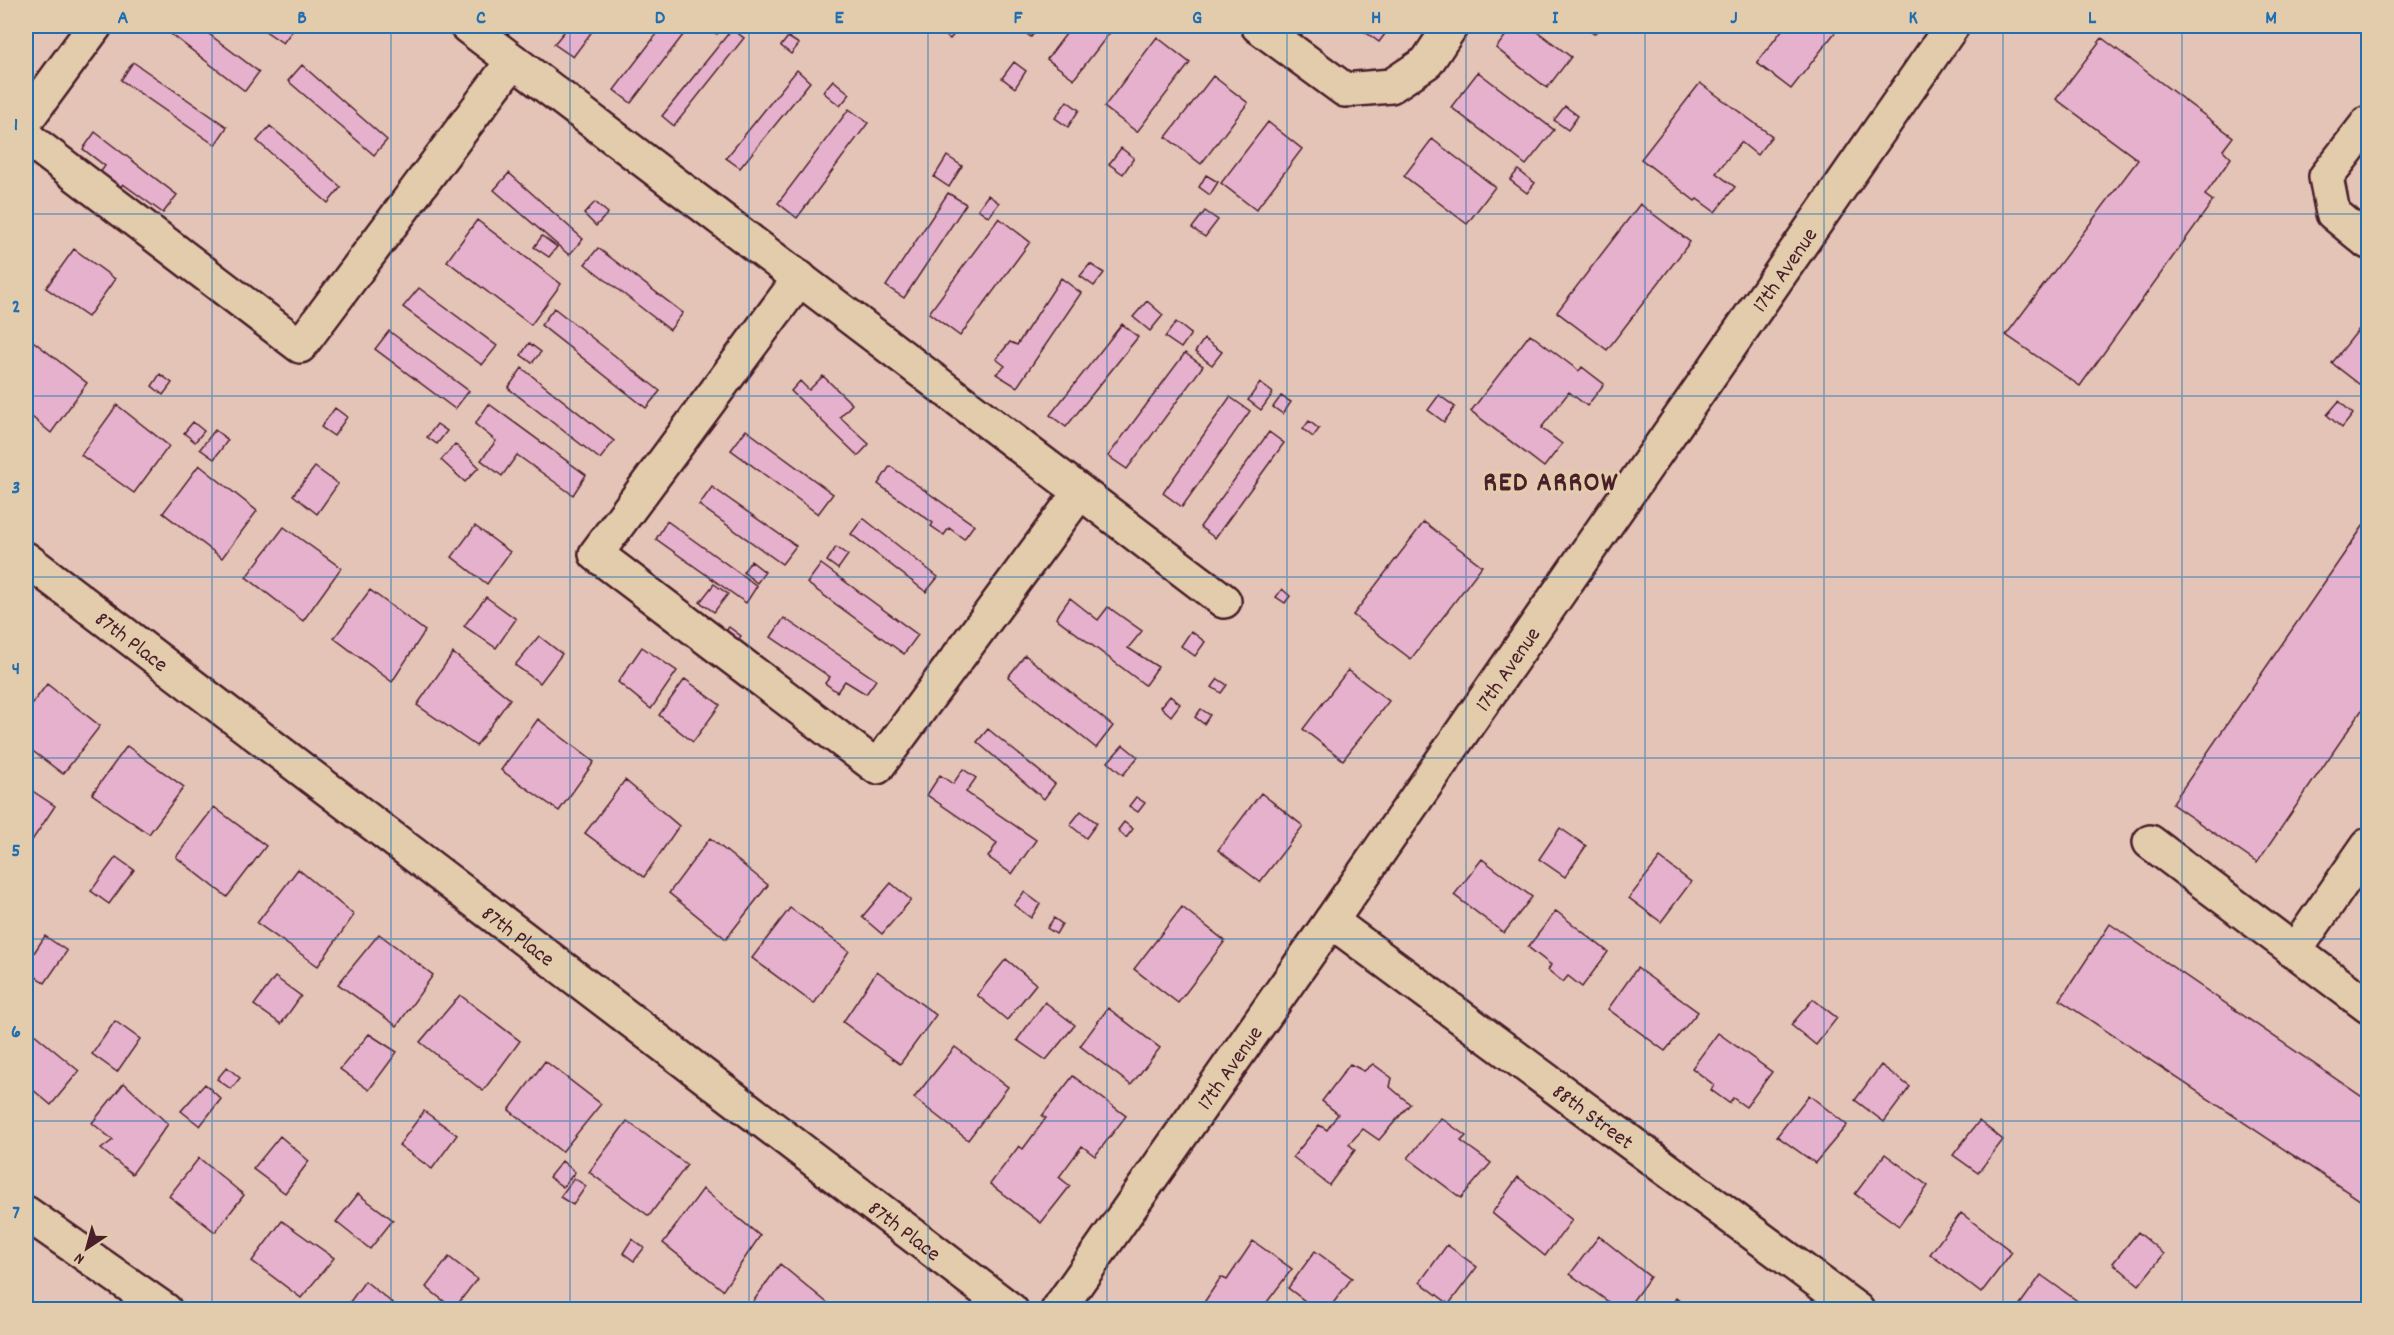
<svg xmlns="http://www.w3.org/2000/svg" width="2394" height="1335" viewBox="0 0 2394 1335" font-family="Dekko,sans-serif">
  <rect width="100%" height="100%" fill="#e4c4b6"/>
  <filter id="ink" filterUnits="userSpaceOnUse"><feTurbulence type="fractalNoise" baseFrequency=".0167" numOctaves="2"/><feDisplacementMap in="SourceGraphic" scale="12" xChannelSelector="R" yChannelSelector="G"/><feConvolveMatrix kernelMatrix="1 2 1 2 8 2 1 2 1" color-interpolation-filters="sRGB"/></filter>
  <g filter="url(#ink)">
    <!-- building -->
    <path fill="#e5b1cd" stroke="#4a1f2b" stroke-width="1.5" d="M 171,26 L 203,26 L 201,28 L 259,72 L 245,91 L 167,31 Z
      M 258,26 L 296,26 L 283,43 Z
      M 565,26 L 596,26 L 573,57 L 554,44 L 568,27 Z
      M 663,26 L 690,26 L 631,103 L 614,90 Z
      M 704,26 L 723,26 L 717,34 Z
      M 940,26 L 961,26 L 950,39 L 937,29 Z
      M 1016,26 L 1040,26 L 1031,37 Z
      M 1072,26 L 1115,26 L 1074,79 L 1047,59 Z
      M 1357,26 L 1391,26 L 1379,42 Z
      M 1513,26 L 1530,26 L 1571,57 L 1547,88 L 1496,48 Z
      M 1583,26 L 1601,26 L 1594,34 Z
      M 1785,26 L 1840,26 L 1791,89 L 1757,63 Z
      M 732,29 L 744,38 L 674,126 L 662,116 Z
      M 788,37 L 799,44 L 791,54 L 781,46 Z
      M 1157,37 L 1190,63 L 1137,132 L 1104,107 Z
      M 2102,38 L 2233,137 L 2223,150 L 2231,158 L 2205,195 L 2213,201 L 2080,386 L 2006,335 L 2138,160 L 2056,99 Z
      M 133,62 L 227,127 L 215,145 L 121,80 Z
      M 1014,62 L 1026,71 L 1015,88 L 1002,78 Z
      M 302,65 L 387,140 L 374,155 L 288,81 Z
      M 797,70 L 810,82 L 740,168 L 726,158 Z
      M 1478,72 L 1554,130 L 1526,165 L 1451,107 Z
      M 1213,76 L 1248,103 L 1201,164 L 1166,137 Z
      M 833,80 L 850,94 L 840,106 L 823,92 Z
      M 1700,83 L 1772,136 L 1757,155 L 1741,142 L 1716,173 L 1735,187 L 1715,212 L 1697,199 L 1695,201 L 1641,159 Z
      M 1067,101 L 1079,110 L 1068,127 L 1055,118 Z
      M 1565,106 L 1578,116 L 1568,130 L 1554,120 Z
      M 849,109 L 868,123 L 797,218 L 778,203 Z
      M 1268,122 L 1302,149 L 1256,210 L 1221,183 Z
      M 270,126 L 341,187 L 328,203 L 257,141 Z
      M 95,132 L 177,195 L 163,213 L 123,184 L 116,192 L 97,177 L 105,166 L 83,149 Z
      M 1432,139 L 1495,187 L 1467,224 L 1404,176 Z
      M 1121,148 L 1134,158 L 1123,174 L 1109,164 Z
      M 947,156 L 962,166 L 949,187 L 934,177 Z
      M 1518,170 L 1535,183 L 1527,193 L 1510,180 Z
      M 509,173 L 583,239 L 569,255 L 494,190 Z
      M 1206,175 L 1218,182 L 1210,195 L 1199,187 Z
      M 948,193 L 966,204 L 904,298 L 886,286 Z
      M 988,195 L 999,203 L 989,217 L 978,209 Z
      M 595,202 L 608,213 L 596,226 L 584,214 Z
      M 1640,204 L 1690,242 L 1607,350 L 1557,312 Z
      M 1205,211 L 1218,220 L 1205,237 L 1192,228 Z
      M 999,218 L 1030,242 L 960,336 L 929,313 Z
      M 477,220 L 561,284 L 531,325 L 447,261 Z
      M 542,236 L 557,247 L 549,257 L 534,247 Z
      M 598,248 L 683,313 L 670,330 L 585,264 Z
      M 74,249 L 115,279 L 88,317 L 46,288 Z
      M 1090,264 L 1104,273 L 1094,286 L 1080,276 Z
      M 1061,278 L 1081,293 L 1017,387 L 996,374 L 1005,366 L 996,359 L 1010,342 L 1017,345 Z
      M 419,288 L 497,346 L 482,365 L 403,307 Z
      M 1147,301 L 1163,315 L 1150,331 L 1133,317 Z
      M 554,308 L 660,391 L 646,408 L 541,325 Z
      M 1176,322 L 1191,334 L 1181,348 L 1165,337 Z
      M 1122,324 L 1138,337 L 1066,427 L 1050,415 Z
      M 2363,324 L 2368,328 L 2368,391 L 2332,363 Z
      M 389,331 L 469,391 L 455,409 L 375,349 Z
      M 1530,334 L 1579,371 L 1582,367 L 1604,384 L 1587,406 L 1569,392 L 1541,428 L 1562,444 L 1544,467 L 1471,411 Z
      M 29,338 L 87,383 L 51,433 L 26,412 L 26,344 Z
      M 1204,339 L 1222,352 L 1212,365 L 1195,352 Z
      M 529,343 L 541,352 L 532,363 L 521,355 Z
      M 1185,353 L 1203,366 L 1127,469 L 1108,456 Z
      M 522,368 L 614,441 L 600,459 L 508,388 Z
      M 160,374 L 172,383 L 163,395 L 152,386 Z
      M 823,376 L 852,404 L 840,417 L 869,444 L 858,456 L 791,391 L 800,381 L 809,390 Z
      M 1260,383 L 1273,393 L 1261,410 L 1248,400 Z
      M 1439,395 L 1455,407 L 1444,422 L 1428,410 Z
      M 1281,396 L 1291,402 L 1283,414 L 1273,407 Z
      M 1230,397 L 1250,411 L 1182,507 L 1163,493 Z
      M 2339,401 L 2353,414 L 2342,428 L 2327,415 Z
      M 489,404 L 586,475 L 573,495 L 517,455 L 502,476 L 481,460 L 496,441 L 475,424 Z
      M 117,405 L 169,446 L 134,493 L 81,455 Z
      M 335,408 L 347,417 L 334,436 L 321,427 Z
      M 1309,421 L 1319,429 L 1313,437 L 1303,429 Z
      M 193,422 L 204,431 L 195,442 L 184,433 Z
      M 437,424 L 447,431 L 437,444 L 427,437 Z
      M 215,430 L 228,440 L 214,459 L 200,449 Z
      M 746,430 L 833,494 L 818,514 L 731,450 Z
      M 1269,432 L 1284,443 L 1215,538 L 1200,527 Z
      M 455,444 L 479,467 L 465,482 L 441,460 Z
      M 199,465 L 257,511 L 222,558 L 163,513 Z
      M 890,466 L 974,525 L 964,539 L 949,528 L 944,535 L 931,526 L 933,523 L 878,484 Z
      M 315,467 L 338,484 L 317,514 L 293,495 Z
      M 712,487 L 796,546 L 782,564 L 699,505 Z
      M 863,518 L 938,577 L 926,592 L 851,534 Z
      M 2368,519 L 2368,701 L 2257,863 L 2172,804 Z
      M 667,521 L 757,586 L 746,603 L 656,539 Z
      M 1424,522 L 1482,566 L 1411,659 L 1353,615 Z
      M 475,526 L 510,552 L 487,584 L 452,557 Z
      M 284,527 L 341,568 L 303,621 L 246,577 Z
      M 836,547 L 848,555 L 838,569 L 827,561 Z
      M 751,561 L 765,572 L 757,583 L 743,572 Z
      M 821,564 L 918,635 L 904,654 L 807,583 Z
      M 714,584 L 728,594 L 714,612 L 700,602 Z
      M 1282,589 L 1290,596 L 1285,603 L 1276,597 Z
      M 370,590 L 425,631 L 392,682 L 334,638 Z
      M 486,597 L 516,619 L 496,648 L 464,626 Z
      M 1070,598 L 1098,620 L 1108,607 L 1142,631 L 1128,648 L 1158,667 L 1145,685 L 1056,618 Z
      M 784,618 L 876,680 L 866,694 L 845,681 L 837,692 L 825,683 L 830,677 L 771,637 Z
      M 729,627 L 741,636 L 730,652 L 717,642 Z
      M 1191,631 L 1205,642 L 1195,656 L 1181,646 Z
      M 539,636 L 562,654 L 540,683 L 515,665 Z
      M 642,647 L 677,671 L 651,709 L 618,682 Z
      M 453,653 L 510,699 L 476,746 L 417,705 Z
      M 1025,655 L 1113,726 L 1096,748 L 1008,677 Z
      M 1348,670 L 1389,701 L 1343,760 L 1303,729 Z
      M 685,679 L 720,705 L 693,742 L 659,715 Z
      M 1218,679 L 1227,685 L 1221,693 L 1212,687 Z
      M 47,684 L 100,726 L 63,774 L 26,746 L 26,712 Z
      M 1170,696 L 1180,704 L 1171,716 L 1161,707 Z
      M 1201,709 L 1210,715 L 1204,724 L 1195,717 Z
      M 538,719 L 594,762 L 559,811 L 501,770 Z
      M 988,729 L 1055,784 L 1044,799 L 977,742 Z
      M 1123,745 L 1138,757 L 1123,775 L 1108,762 Z
      M 127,746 L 184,787 L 149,834 L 92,794 Z
      M 963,769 L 976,778 L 966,792 L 1036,840 L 1012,874 L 988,857 L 997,843 L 927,795 L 940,775 L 953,784 Z
      M 625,780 L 679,826 L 644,877 L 585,833 Z
      M 31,790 L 55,806 L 31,842 L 26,838 L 26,797 Z
      M 1261,793 L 1303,826 L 1260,882 L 1218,850 Z
      M 1136,797 L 1145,803 L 1138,812 L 1129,806 Z
      M 214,807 L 266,846 L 227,897 L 176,857 Z
      M 1081,811 L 1097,823 L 1086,838 L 1070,825 Z
      M 1124,822 L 1133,829 L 1126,838 L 1118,830 Z
      M 1560,828 L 1586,846 L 1565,877 L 1539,859 Z
      M 710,838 L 768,885 L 726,939 L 669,893 Z
      M 116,857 L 134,870 L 109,904 L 91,891 Z
      M 1660,858 L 1691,882 L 1661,922 L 1629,898 Z
      M 1482,859 L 1532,897 L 1504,933 L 1454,895 Z
      M 298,869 L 354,915 L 318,966 L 257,923 Z
      M 891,883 L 911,900 L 882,934 L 862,917 Z
      M 1024,892 L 1040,904 L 1031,918 L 1014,905 Z
      M 1182,907 L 1225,941 L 1178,1003 L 1134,969 Z
      M 790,908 L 849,951 L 814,1004 L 752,958 Z
      M 1556,911 L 1608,952 L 1582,987 L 1568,976 L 1563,982 L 1548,970 L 1551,965 L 1528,947 Z
      M 1054,918 L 1062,924 L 1056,934 L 1047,928 Z
      M 2110,924 L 2368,1101 L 2368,1199 L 2366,1204 L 2060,1000 Z
      M 379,934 L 433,975 L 397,1026 L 338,984 Z
      M 45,936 L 67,951 L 45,983 L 26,970 L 26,965 Z
      M 1006,959 L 1036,984 L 1007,1020 L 977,995 Z
      M 1637,968 L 1698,1012 L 1665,1051 L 1608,1009 Z
      M 877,971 L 936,1015 L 900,1064 L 843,1022 Z
      M 275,977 L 301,996 L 281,1024 L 254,1005 Z
      M 460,995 L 520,1041 L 483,1091 L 420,1042 Z
      M 1813,999 L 1837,1018 L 1816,1045 L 1791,1025 Z
      M 1045,1002 L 1075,1025 L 1046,1060 L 1017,1040 Z
      M 1108,1008 L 1160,1048 L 1131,1085 L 1080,1046 Z
      M 115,1021 L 140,1039 L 117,1072 L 92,1054 Z
      M 27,1028 L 79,1071 L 51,1105 L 26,1084 Z
      M 1718,1033 L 1772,1072 L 1746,1107 L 1733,1098 L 1729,1103 L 1711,1090 L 1714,1085 L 1692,1068 Z
      M 369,1034 L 397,1052 L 369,1090 L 340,1069 Z
      M 955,1047 L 1008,1087 L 968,1140 L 914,1098 Z
      M 545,1061 L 601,1104 L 562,1152 L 509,1110 Z
      M 1350,1064 L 1364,1071 L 1373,1064 L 1392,1078 L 1390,1087 L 1410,1104 L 1379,1140 L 1363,1129 L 1349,1144 L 1355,1150 L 1329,1185 L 1293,1157 L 1319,1125 L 1327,1130 L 1338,1114 L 1322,1101 Z
      M 1881,1065 L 1910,1087 L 1884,1122 L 1855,1100 Z
      M 227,1067 L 240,1078 L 231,1089 L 217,1079 Z
      M 1073,1076 L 1126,1116 L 1095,1156 L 1082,1146 L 1059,1177 L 1070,1186 L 1041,1223 L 990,1184 L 1019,1146 L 1023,1149 L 1046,1118 L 1042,1116 Z
      M 124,1083 L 168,1124 L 132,1174 L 101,1149 L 113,1140 L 92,1123 Z
      M 205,1084 L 221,1099 L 200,1126 L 181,1111 Z
      M 1809,1095 L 1847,1125 L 1815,1163 L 1777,1136 Z
      M 424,1111 L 457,1135 L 432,1169 L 399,1145 Z
      M 1441,1118 L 1466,1136 L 1461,1141 L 1491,1163 L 1461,1198 L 1408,1158 Z
      M 627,1121 L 687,1165 L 649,1216 L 589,1172 Z
      M 1979,1121 L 2003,1140 L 1978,1173 L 1953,1155 Z
      M 280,1136 L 309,1161 L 285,1193 L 253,1169 Z
      M 1885,1154 L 1928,1186 L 1899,1226 L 1855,1194 Z
      M 199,1158 L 244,1195 L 215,1232 L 169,1196 Z
      M 562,1161 L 575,1172 L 563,1187 L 549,1177 Z
      M 1518,1177 L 1572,1220 L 1545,1256 L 1492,1213 Z
      M 574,1178 L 586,1186 L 573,1205 L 560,1197 Z
      M 703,1189 L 760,1236 L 723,1290 L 663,1243 Z
      M 358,1194 L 393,1220 L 370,1249 L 336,1222 Z
      M 1961,1213 L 2012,1252 L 1981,1293 L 1930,1254 Z
      M 282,1221 L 334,1258 L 301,1298 L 252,1261 Z
      M 2138,1232 L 2164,1254 L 2139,1285 L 2113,1263 Z
      M 1599,1236 L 1650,1277 L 1626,1310 L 1620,1310 L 1570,1274 Z
      M 632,1239 L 644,1248 L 634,1261 L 623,1253 Z
      M 1253,1241 L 1292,1269 L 1261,1310 L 1199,1310 L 1221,1277 L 1227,1280 Z
      M 1447,1245 L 1477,1267 L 1449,1304 L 1420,1282 Z
      M 1315,1251 L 1352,1278 L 1328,1310 L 1317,1310 L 1288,1288 Z
      M 449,1257 L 477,1279 L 454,1309 L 426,1287 Z
      M 780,1264 L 836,1310 L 747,1310 Z
      M 2041,1275 L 2090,1310 L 2016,1310 Z
      M 365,1281 L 401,1310 L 344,1310 Z
      M 1676,1298 L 1690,1308 L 1694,1302 L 1704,1310 L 1668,1310 Z"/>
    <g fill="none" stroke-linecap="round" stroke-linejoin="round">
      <defs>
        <g id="minor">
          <path d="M 467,26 L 1224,601"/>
          <path d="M 1258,26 L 1345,90 L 1391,86 L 1427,62 L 1451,26"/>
          <path d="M 26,120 L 95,26"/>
          <path d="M 2368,123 L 2326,177 L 2333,213 L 2368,242"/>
          <path d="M 26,137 L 300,346 L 513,61"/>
          <path d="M 800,278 L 596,554 L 877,767 L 1080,492"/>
          <path id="s1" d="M 26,559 L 1011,1310"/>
          <path d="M 2150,842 L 2368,1006"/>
          <path id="s2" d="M 1331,921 L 1857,1310"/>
          <path d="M 2294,952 L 2368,845"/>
          <path d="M 26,1213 L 165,1310"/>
          <path id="s3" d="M 1058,1310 L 1331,921 L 1952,26"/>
        </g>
      </defs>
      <!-- minor casing -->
      <use href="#minor" stroke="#4a1f2b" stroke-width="38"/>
      <!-- minor -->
      <use href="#minor" stroke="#e3ccac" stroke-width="33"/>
    </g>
  </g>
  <!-- grid -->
  <path fill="none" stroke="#1f6fb2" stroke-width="1.5" stroke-opacity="0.55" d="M 212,26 L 212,1310M 391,26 L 391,1310M 570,26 L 570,1310M 749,26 L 749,1310M 928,26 L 928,1310M 1107,26 L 1107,1310M 1287,26 L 1287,1310M 1466,26 L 1466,1310M 1645,26 L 1645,1310M 1824,26 L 1824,1310M 2003,26 L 2003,1310M 2182,26 L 2182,1310M 26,214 L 2368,214M 26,396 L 2368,396M 26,577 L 2368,577M 26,758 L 2368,758M 26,939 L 2368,939M 26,1121 L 2368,1121"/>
  <g text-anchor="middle" stroke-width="6" stroke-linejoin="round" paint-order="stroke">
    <!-- street labels -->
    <g font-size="22" fill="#4a1f2b" stroke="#e3ccac">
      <text dy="8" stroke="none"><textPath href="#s3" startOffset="1269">17th Avenue</textPath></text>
      <text dy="8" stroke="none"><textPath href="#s1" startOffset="134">87th Place</textPath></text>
      <text dy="8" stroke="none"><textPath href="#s3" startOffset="783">17th Avenue</textPath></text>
      <text dy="8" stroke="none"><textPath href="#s1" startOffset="620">87th Place</textPath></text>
      <text dy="8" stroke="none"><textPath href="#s3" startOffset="297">17th Avenue</textPath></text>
      <text dy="8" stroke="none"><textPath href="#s2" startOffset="327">88th Street</textPath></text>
      <text dy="8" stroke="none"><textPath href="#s1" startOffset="1106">87th Place</textPath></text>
    </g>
    <!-- district labels -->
    <g font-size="28" font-weight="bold" letter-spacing="1.5" fill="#4a1f2b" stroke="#e3ccac">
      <text x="1551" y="490">RED ARROW</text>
    </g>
  </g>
  <!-- margin -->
  <rect width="2394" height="1335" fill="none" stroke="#e3ccac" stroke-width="66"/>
  <!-- north arrow -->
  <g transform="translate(87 1248) rotate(216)" stroke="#e3ccac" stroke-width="4.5" paint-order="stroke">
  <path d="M0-4.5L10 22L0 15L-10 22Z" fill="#4a1f2b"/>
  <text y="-9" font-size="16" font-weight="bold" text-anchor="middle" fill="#4a1f2b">N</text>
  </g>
  <rect x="33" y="33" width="2328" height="1269" fill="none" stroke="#1f6fb2" stroke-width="2"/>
  <g font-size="20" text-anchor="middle" font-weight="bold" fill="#1f6fb2">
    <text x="123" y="23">A</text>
    <text x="302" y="23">B</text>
    <text x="481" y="23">C</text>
    <text x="660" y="23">D</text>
    <text x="839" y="23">E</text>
    <text x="1018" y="23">F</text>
    <text x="1197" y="23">G</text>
    <text x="1376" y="23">H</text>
    <text x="1555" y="23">I</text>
    <text x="1734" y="23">J</text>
    <text x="1913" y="23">K</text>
    <text x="2092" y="23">L</text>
    <text x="2271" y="23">M</text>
    <text x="16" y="130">1</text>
    <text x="16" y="312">2</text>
    <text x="16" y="493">3</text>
    <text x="16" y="674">4</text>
    <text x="16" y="856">5</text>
    <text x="16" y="1037">6</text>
    <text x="16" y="1218">7</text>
  </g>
</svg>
